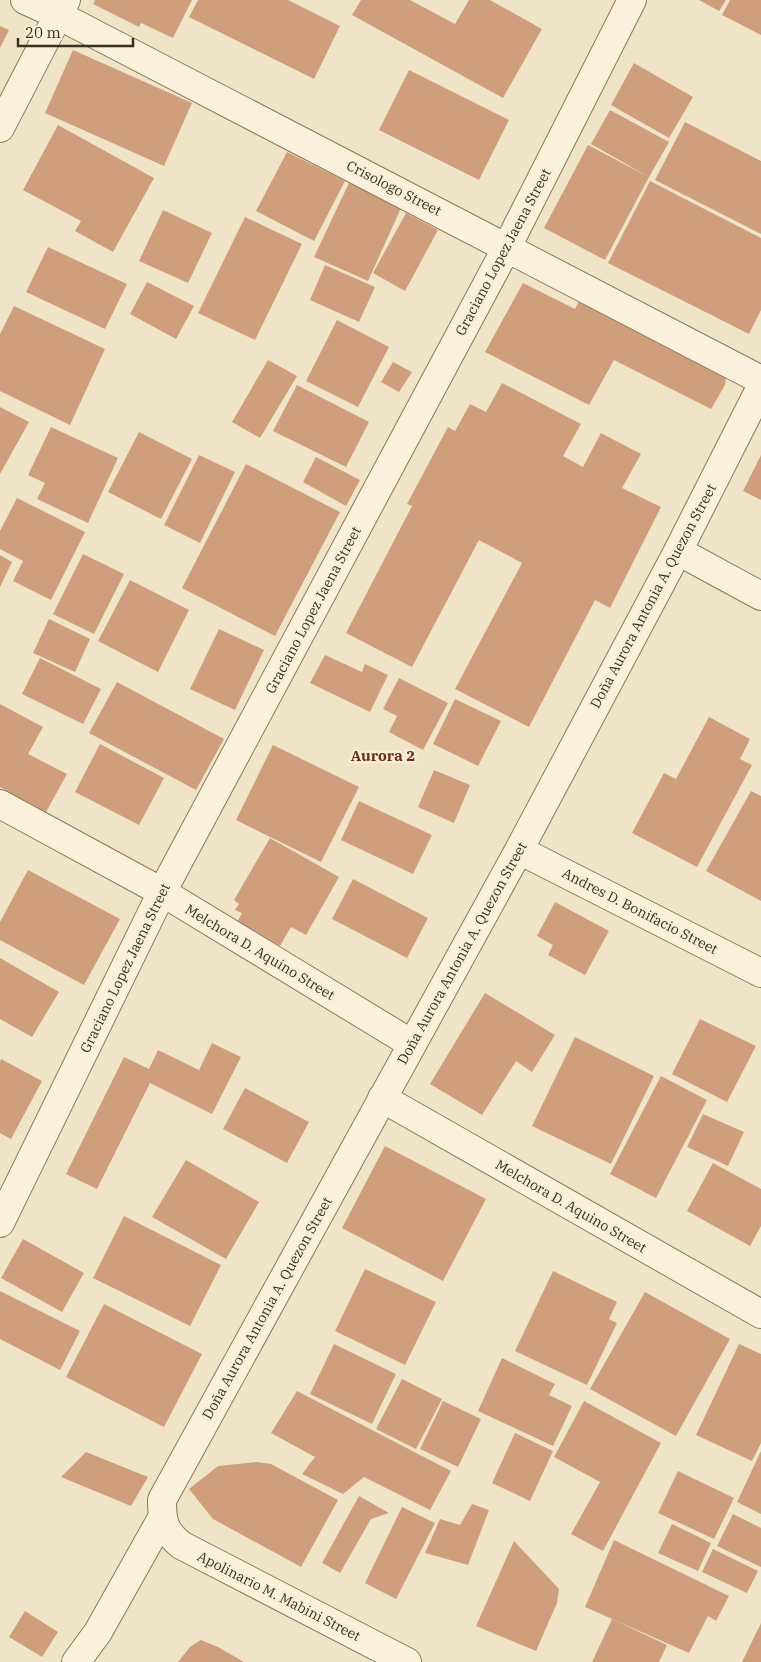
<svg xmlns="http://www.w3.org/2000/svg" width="761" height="1662" viewBox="0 0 761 1662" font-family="'IBM Plex Serif',serif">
  <rect width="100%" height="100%" fill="#f0e4c8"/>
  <!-- building -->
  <path fill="#cf9f7d" d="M 95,0 L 192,0 L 173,38 L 141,23 L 139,27 L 93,4 Z
    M 198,0 L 288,0 L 340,26 L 314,79 L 189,17 Z
    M 361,0 L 410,0 L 455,24 L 469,0 L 490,0 L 542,29 L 503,98 L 352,15 Z
    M 699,0 L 726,0 L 719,11 Z
    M 730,0 L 761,0 L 761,35 L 722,15 Z
    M 0,26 L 9,30 L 0,48 Z
    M 73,50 L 192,103 L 164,166 L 45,113 Z
    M 634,63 L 693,97 L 669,138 L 611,105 Z
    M 409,70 L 509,120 L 479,180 L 379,130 Z
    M 610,110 L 669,142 L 649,177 L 591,144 Z
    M 685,122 L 761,161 L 761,234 L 655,180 Z
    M 58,125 L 154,178 L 113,252 L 75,231 L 81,221 L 23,190 Z
    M 588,145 L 649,177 L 605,260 L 544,228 Z
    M 287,152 L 345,181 L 314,241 L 256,211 Z
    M 650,181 L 761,238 L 761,310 L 749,334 L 608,263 Z
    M 349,183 L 402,206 L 368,281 L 314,257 Z
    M 163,210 L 212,233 L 188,283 L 139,261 Z
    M 406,213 L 438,230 L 405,291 L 373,273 Z
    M 245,217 L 302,244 L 255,340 L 198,313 Z
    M 48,247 L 127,284 L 105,329 L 26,292 Z
    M 325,265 L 375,287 L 359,322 L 310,300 Z
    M 147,282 L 194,306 L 176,339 L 130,314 Z
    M 523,283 L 575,309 L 581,297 L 723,373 L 726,378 L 725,385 L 711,409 L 614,360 L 589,405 L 485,352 Z
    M 14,306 L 105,349 L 70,425 L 0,391 L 0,334 Z
    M 337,320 L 389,347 L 358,407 L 306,381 Z
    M 268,360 L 297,376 L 260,438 L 232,422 Z
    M 393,362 L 412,372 L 399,392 L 381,382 Z
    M 502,383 L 581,424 L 563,456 L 583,467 L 601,433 L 641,454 L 622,488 L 661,507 L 610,608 L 595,600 L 529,727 L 455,689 L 522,563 L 479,540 L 412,667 L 346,633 L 412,506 L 407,504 L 448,427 L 455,431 L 470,404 L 486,412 Z
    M 297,385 L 369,422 L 346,467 L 273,431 Z
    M 0,407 L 29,422 L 0,474 Z
    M 51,427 L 118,458 L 88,523 L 37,499 L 45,483 L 28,475 Z
    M 139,432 L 192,459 L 161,519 L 108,492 Z
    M 199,455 L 235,472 L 200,543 L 164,525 Z
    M 761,455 L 761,500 L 743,491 Z
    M 316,457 L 360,480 L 346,506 L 303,482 Z
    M 246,464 L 340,512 L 275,636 L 182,588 Z
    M 17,498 L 85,532 L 51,600 L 13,581 L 23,561 L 0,549 L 0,531 Z
    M 83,554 L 124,574 L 94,634 L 53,614 Z
    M 0,555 L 12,562 L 0,587 Z
    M 130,580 L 189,610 L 158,672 L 98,641 Z
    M 49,619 L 90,639 L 75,672 L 33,653 Z
    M 219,629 L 264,650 L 235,710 L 190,689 Z
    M 325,655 L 362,672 L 365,664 L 388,675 L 370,712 L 310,683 Z
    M 40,658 L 101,689 L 83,724 L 22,694 Z
    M 399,678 L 448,703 L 423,750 L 389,732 L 397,716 L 383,709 Z
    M 117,682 L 224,739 L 196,790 L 89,733 Z
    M 455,699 L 501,721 L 478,766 L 433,744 Z
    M 0,704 L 43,727 L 28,754 L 67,774 L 46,812 L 0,787 Z
    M 709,717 L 750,739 L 740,759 L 752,765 L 697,867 L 632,833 L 664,773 L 676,779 Z
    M 100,744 L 164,778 L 139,825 L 75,792 Z
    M 273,745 L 359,787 L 321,862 L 236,820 Z
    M 434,770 L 470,785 L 454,823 L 418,807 Z
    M 751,791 L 761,796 L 761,901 L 706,871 Z
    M 359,801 L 432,835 L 413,874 L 341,840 Z
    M 270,838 L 339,877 L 306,935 L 291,927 L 280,946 L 237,922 L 242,913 L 235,910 L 239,904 L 234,900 Z
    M 28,870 L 120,919 L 84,985 L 0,940 L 0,922 Z
    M 353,879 L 428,918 L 407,958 L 332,919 Z
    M 555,902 L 609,931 L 585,975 L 548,955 L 553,945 L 537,936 Z
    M 0,958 L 59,992 L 32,1037 L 0,1019 Z
    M 485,993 L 555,1035 L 532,1072 L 516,1061 L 482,1115 L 430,1084 Z
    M 700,1019 L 756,1046 L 727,1102 L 672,1074 Z
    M 575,1037 L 654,1076 L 611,1164 L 532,1126 Z
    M 212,1043 L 241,1057 L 212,1114 L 150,1083 L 97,1189 L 66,1174 L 124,1057 L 149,1069 L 158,1050 L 199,1070 Z
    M 1,1059 L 42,1081 L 11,1139 L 0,1133 L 0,1062 Z
    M 661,1076 L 707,1100 L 656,1198 L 610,1174 Z
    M 245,1088 L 309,1122 L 287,1163 L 223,1129 Z
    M 703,1114 L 744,1132 L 728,1166 L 687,1147 Z
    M 385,1146 L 486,1199 L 443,1281 L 342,1228 Z
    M 186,1160 L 259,1202 L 226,1259 L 152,1217 Z
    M 713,1163 L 761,1189 L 761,1226 L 750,1246 L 687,1211 Z
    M 124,1216 L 221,1265 L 190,1326 L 93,1278 Z
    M 23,1239 L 84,1273 L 62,1312 L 1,1278 Z
    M 365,1269 L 436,1302 L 405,1365 L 335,1331 Z
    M 553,1271 L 617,1302 L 609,1319 L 617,1323 L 587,1385 L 515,1351 Z
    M 0,1291 L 80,1331 L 60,1370 L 0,1339 Z
    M 645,1292 L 730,1339 L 676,1436 L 590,1389 Z
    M 104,1304 L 202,1354 L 164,1427 L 66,1377 Z
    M 334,1344 L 396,1374 L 372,1424 L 310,1394 Z
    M 739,1344 L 761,1354 L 761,1443 L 752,1461 L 696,1435 Z
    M 502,1358 L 555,1384 L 549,1395 L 572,1406 L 553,1446 L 478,1411 Z
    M 402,1379 L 442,1399 L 416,1449 L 376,1429 Z
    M 297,1391 L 451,1471 L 430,1510 L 364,1477 L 343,1494 L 302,1474 L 315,1457 L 271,1433 Z
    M 443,1401 L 481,1419 L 458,1467 L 420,1449 Z
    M 584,1401 L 661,1443 L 603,1551 L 571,1534 L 600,1482 L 554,1457 Z
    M 515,1433 L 553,1451 L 530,1501 L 492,1483 Z
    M 761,1451 L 761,1514 L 737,1502 Z
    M 86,1452 L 148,1477 L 131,1506 L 61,1477 Z
    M 257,1462 L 271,1464 L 338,1500 L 301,1567 L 213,1519 L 189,1489 L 218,1466 Z
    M 678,1471 L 734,1498 L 714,1539 L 658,1513 Z
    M 359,1496 L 389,1513 L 371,1519 L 340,1573 L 322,1563 Z
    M 472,1504 L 489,1510 L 468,1565 L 425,1553 L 440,1519 L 460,1525 Z
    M 402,1507 L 435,1523 L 396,1599 L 365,1583 Z
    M 733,1514 L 761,1528 L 761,1567 L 717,1546 Z
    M 672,1524 L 711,1543 L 698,1571 L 658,1553 Z
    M 614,1540 L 729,1596 L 716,1621 L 708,1616 L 689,1653 L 585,1607 Z
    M 514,1541 L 559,1589 L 557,1603 L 536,1651 L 476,1626 Z
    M 713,1549 L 758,1571 L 747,1593 L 702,1572 Z
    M 25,1611 L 58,1632 L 42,1657 L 9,1637 Z
    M 612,1619 L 667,1645 L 659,1662 L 592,1662 Z
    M 761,1623 L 761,1662 L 742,1662 Z
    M 201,1640 L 218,1647 L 244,1662 L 178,1662 L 190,1647 Z"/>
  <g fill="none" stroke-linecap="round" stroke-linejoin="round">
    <defs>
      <path id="minor" d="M 25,0 L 58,15 L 761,380
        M 0,128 L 66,0
        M 678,551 L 761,596
        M 0,804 L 162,892 L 412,1044
        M 519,850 L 761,973
        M 382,1098 L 761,1314
        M 0,1223 L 162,892 L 507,247 L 632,0
        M 76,1662 L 98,1632 L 162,1518
        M 407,1662 L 181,1545 C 164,1531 162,1522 162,1500 L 519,850 L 678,551 L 761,387"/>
    </defs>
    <!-- minor casing -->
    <use href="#minor" stroke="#8d765c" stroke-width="30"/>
    <!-- minor -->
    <use href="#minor" stroke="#faf1dc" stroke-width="28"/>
  </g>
  <g text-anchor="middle" stroke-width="5" stroke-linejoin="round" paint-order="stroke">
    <!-- street labels -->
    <g font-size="14" fill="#3d2e20" stroke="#f7eed8">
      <text transform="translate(394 188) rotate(27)" y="5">Crisologo Street</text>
      <text transform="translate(503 252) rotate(-62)" y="5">Graciano Lopez Jaena Street</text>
      <text transform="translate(653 596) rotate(-62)" y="5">Doña Aurora Antonia A. Quezon Street</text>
      <text transform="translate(313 610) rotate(-62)" y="5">Graciano Lopez Jaena Street</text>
      <text transform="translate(640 911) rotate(27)" y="5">Andres D. Bonifacio Street</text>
      <text transform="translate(260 952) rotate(31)" y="5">Melchora D. Aquino Street</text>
      <text transform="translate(462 953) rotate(-61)" y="5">Doña Aurora Antonia A. Quezon Street</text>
      <text transform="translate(125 968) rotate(-64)" y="5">Graciano Lopez Jaena Street</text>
      <text transform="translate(571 1206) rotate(30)" y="5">Melchora D. Aquino Street</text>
      <text transform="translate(267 1308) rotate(-61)" y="5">Doña Aurora Antonia A. Quezon Street</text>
      <text transform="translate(279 1596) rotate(27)" y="5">Apolinario M. Mabini Street</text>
    </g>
    <!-- neighbourhood labels -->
    <g font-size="15" font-weight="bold" fill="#6b2e1e" stroke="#f7eed8">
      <text x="383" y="761">Aurora 2</text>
    </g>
  </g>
  <!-- scale -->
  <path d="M18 38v8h115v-8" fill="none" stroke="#3d2e20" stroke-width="2.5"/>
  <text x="25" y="38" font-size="15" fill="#3d2e20" stroke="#f7eed8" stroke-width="4" paint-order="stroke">20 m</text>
</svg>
